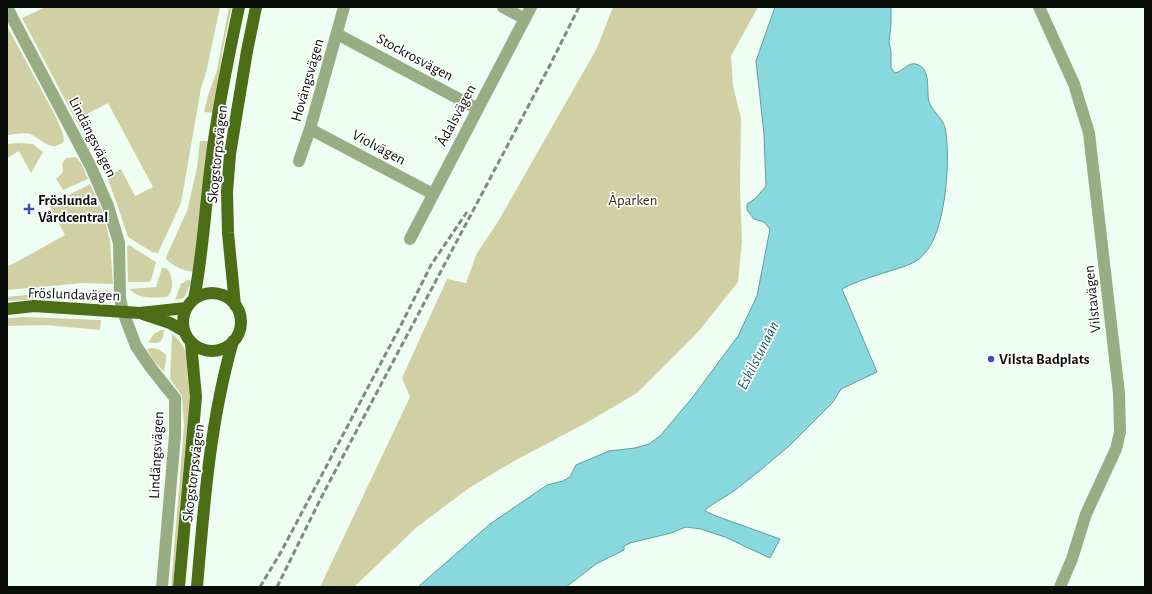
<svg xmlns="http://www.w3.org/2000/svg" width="1152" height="594" viewBox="0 0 1152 594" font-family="'Alegreya Sans',sans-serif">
  <rect width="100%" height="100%" fill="#effef2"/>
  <!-- green -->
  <path fill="#d1d0a5" d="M 46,7 L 220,7 L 206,73 L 201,88 L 181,203 L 158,253 L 152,252 L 128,237 L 117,204 L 107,177 L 121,169 L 135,196 L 153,187 L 108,103 L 81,117 L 86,126 L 80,128 L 22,18 Z
    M 229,7 L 232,7 L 222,53 L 214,113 L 204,112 L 208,96 L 217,70 Z
    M 613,7 L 758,7 L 731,56 L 733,86 L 741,118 L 740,188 L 742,242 L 738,282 L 698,332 L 637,393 L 586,423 L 516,460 L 469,488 L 417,527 L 354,587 L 320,587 L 410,397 L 402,378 L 447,279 L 466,283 L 477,253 L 499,220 L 597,48 Z
    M 7,26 L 56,117 L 63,134 L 64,141 C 51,154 42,139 30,134 C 23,132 14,135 7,135 Z
    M 92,138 L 108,168 L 104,169 L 88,140 Z
    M 200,141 L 211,141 L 195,272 C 184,271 174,267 166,259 L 167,255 L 187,211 L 197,168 Z
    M 19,143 L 33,144 L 43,152 L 31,173 L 19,151 L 7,158 L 7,144 Z
    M 76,157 L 82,165 L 88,179 L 63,190 L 56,179 L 63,172 L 62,164 L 66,158 Z
    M 90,184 L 102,210 L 110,241 L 113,284 L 83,283 L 7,290 L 7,263 L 9,266 L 65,235 L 49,205 Z
    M 129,245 L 156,262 L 151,281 L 146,282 L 128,282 L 127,246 Z
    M 162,268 L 166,268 C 173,274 175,290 167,297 C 155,298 138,299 129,289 L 156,287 Z
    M 188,280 L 192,281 L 184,298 L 175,300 L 181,284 Z
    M 111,290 L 100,300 L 84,301 L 43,299 L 7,301 L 7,297 C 42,293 76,291 111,290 Z
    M 24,317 L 101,320 L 100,330 L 45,325 L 7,326 L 7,318 Z
    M 161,330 L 164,330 C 163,342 160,345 148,342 L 154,334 Z
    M 172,334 C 200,354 190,409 186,438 L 173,587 L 171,587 L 184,426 L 182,396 L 170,379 Z
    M 153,348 L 160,350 L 166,355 L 166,360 L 164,372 L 153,360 L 147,349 Z"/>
  <!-- water -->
  <path fill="#87d9dd" stroke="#619c9e" d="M 775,7 L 891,7 L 891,24 L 889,42 L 891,51 L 891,68 L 895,73 C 902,72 908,62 916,64 C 932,68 926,91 929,102 C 932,111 943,118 945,128 C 951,156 946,225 928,249 C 919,262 910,265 896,269 C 878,275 859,280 842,289 L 877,372 L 841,389 L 833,402 L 788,447 L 758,472 L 734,491 L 707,508 L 705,511 L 716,516 L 780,539 L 770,558 L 725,537 L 701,529 L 686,527 L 671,533 L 630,543 L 624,546 L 624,550 L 596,564 L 566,587 L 418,587 L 490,524 L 547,485 L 563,481 L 570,477 L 576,465 L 609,451 L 635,448 L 649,444 L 660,436 L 692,398 L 738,336 L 757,296 L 770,229 L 764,222 L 754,219 L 747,210 L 747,204 L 755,199 L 766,186 L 764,134 L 756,61 Z"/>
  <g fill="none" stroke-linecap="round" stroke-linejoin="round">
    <!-- minor -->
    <path stroke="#98ad84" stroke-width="12" d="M 7,7 L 13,19 L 91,167 L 108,206 L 119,243 L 120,298 L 123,312 L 136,346 L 151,368 L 175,398 L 175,435 L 162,587
      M 503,7 L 525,19
      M 1039,7 L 1074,84 L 1089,133 L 1119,393 L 1120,432 L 1116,449 L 1086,514 L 1072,559 L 1060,587
      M 337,34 L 478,109
      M 310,129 L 433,194
      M 299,161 L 310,129 L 344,7
      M 410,239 L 531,7"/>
    <!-- major -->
    <path stroke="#4a6d16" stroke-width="12" d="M183 322a29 29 0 1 1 58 0a29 29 0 1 1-58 0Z
      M 194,299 C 203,254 205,208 211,163 C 217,111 228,58 239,7
      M 235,305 L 228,233 L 227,192 L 230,154 L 247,51 L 256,7
      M 7,309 L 34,306 L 140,313 L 186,308
      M 143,314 L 170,323 L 184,331
      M 179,587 L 196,397 L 191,343
      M 197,587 C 204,504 210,421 233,341"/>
    <!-- rail -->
    <path stroke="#808a82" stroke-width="3" stroke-dasharray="6 3" stroke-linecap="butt" d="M 260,587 L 281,552 L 401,325 L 431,265 L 467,212
      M 277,587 L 322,496 L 549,67 L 579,7"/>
  </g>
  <!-- markers -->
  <g fill="#394ec0" stroke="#fff" stroke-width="1.5">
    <path d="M27 203h4v4h4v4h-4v4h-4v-4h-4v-4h4z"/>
    <circle cx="991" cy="359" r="4"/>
  </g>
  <g text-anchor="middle" stroke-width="3.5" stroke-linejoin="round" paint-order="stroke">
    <!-- street labels -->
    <g font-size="15" fill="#090d0a" stroke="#fff">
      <text transform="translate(415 57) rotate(28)" y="5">Stockrosvägen</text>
      <text transform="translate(307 80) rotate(-74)" y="5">Hovängsvägen</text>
      <text transform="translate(456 115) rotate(-62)" y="5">Ådalsvägen</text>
      <text transform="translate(93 137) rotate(63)" y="5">Lindängsvägen</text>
      <text transform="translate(379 147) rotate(28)" y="5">Violvägen</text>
      <text transform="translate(217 154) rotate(-84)" y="5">Skogstorpsvägen</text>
      <text transform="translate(74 294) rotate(2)" y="5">Fröslundavägen</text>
      <text transform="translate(1092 299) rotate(-96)" y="5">Vilstavägen</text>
      <text transform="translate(156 455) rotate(-87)" y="5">Lindängsvägen</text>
      <text transform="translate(193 473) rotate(-83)" y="5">Skogstorpsvägen</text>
    </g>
    <!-- poi labels -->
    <g font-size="15" font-weight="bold" fill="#090d0a" stroke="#fff" text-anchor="start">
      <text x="38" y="205">Fröslunda<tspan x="38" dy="17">Vårdcentral</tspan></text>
      <text x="999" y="364">Vilsta Badplats</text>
    </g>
    <!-- park labels -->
    <g font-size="15" fill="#2f2d11" stroke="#fff">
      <text x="633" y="205">Åparken</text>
    </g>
    <!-- water labels -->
    <g font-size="16" font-style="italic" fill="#1c6063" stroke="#fff">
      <text transform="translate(757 355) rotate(-63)" y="6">Eskilstunaån</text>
    </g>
  </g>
  <!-- border -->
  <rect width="1152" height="594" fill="none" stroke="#090d0a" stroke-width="16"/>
</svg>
